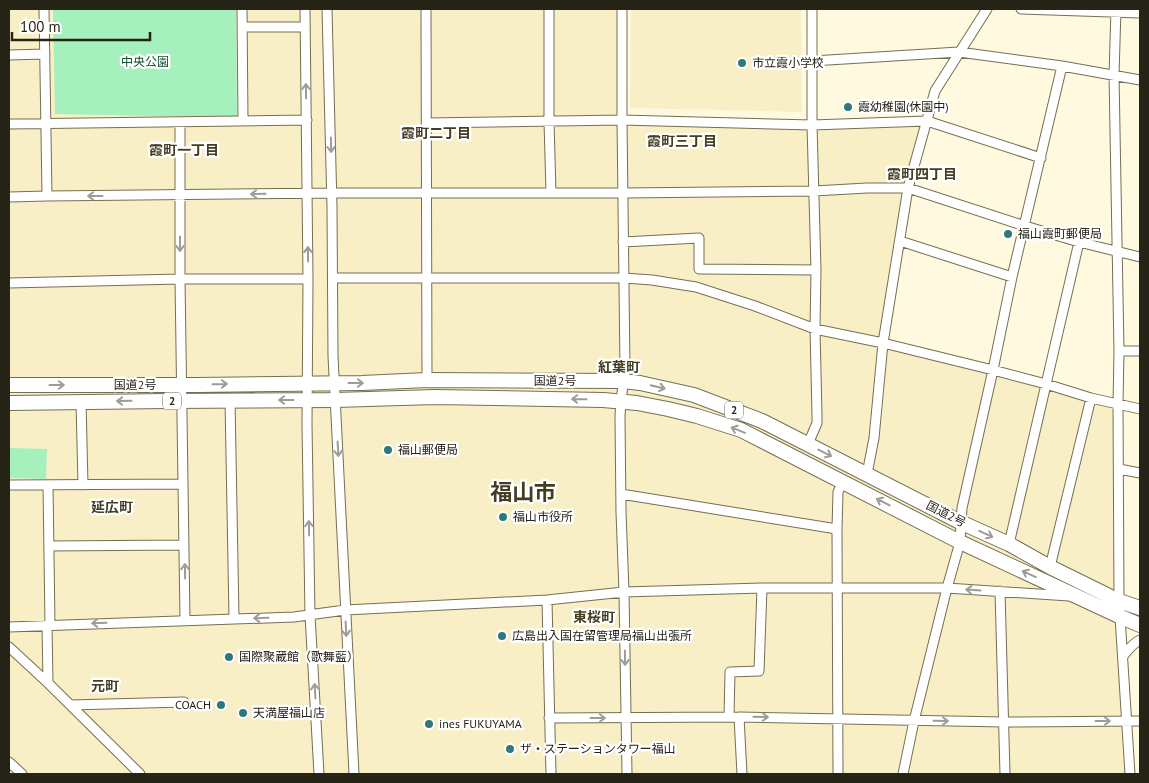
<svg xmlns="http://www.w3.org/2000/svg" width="1149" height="783" viewBox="0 0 1149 783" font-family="'PT Sans','Noto Sans JP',sans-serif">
  <rect width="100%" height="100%" fill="#fef9df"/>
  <!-- built -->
  <path fill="#f8efc6" d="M 9,9 L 626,9 L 625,112 L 627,117 L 818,126 L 930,119 L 905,202 L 886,346 L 1118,408 L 1123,656 L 1131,774 L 9,774 Z
    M 631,9 L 801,9 L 802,112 L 630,108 Z"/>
  <!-- green -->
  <path fill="#a6f0be" d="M 53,9 L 236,9 L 237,116 L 152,116 L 55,114 Z
    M 9,448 L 47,449 L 46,479 L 9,478 Z"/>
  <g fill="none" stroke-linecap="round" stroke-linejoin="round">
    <defs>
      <path id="minor" d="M 44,9 L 47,196
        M 242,9 L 243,121
        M 305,9 L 308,279 L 307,424 L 310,615 L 319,774
        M 327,9 L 332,207 L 333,356 L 354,774
        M 426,9 L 427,380
        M 549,9 L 549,121 L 551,193
        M 622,9 L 622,120 L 625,369 L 621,401 L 620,416 L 621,512 L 624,592 L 627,774
        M 1021,9 L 1140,13
        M 1116,9 L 1114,75 L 1119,351 L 1118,404 L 1119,601 L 1130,774
        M 242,27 L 305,27
        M 9,55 L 45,54
        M 812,61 L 959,52 L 1062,66 L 1140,80
        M 180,122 L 180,279 L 185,620
        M 427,123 L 622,120 L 812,125 L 927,121 L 1041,158
        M 9,124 L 307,120
        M 9,197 L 47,196 L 332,193 L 623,193 L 814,191 L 867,188 L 908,188 L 1025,226 L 1079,242 L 1140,257
        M 900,241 L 1012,277
        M 623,242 L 699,238 L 699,269 L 816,270
        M 333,278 L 624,278 L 652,280 L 696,287 L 755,306 L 815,329 L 883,343 L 993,370 L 1046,384 L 1091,398 L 1140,409
        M 9,283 L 180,279 L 308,279
        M 1119,351 L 1140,351
        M 230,400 L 234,618
        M 81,401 L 83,485
        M 808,444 L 817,423 L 817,415 L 815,329 L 816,270 L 812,125 L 812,9
        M 1119,469 L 1140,473
        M 867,474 L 874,438 L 883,343 L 908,188 L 935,91 L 987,9
        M 9,485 L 183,484
        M 48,485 L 50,625
        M 621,494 L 837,529
        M 1009,544 L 1079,242
        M 49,546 L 184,545
        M 1050,567 L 1091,398
        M 1000,591 L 1005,774
        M 547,600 L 551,774
        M 47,625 L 48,683 L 140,774
        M 9,627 L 294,617 L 345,610 L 547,600 L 624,592 L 762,588 L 947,588 L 1069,596
        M 9,647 L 48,683
        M 1123,656 C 1128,650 1133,643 1140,640
        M 70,705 L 184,702
        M 729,717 L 730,672 L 759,671 L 762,588
        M 739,717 L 742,774
        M 549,718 L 739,717 L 1004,722 L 1140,721
        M 9,762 L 22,774
        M 838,774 L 837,529 L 838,492 L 843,481
        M 903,774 L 914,721 L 947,588 L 960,542 L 962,508 L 993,370 L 1012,277 L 1062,66"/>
      <path id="highway" d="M 9,385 L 198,385 L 362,383 L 427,380 L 623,381 L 640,383 L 694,395 L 762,421 L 960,522 L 1009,544 L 1050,567 L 1119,601 L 1140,608
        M 9,403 L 167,401 L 335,400 L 435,397 L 603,400 L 637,403 L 668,409 L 697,416 L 741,430 L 960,542 L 1121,617 L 1140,625"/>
    </defs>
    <!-- minor casing -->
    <use href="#minor" stroke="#756f52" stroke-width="11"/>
    <!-- highway casing -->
    <use href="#highway" stroke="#756f52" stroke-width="16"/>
    <!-- minor -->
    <use href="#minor" stroke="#fff" stroke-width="9"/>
    <!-- highway -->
    <use href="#highway" stroke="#fff" stroke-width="14"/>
  </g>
  <!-- one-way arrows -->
  <defs><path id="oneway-shaft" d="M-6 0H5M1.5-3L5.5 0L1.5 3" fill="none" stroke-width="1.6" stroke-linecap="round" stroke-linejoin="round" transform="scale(1.25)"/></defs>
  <g stroke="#9d9c97">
    <use href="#oneway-shaft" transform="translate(306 91) rotate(-91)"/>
    <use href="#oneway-shaft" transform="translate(331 145) rotate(89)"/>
    <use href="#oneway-shaft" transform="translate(258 194) rotate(179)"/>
    <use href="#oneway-shaft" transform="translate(95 196) rotate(180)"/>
    <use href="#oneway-shaft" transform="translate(180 244) rotate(90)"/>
    <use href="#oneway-shaft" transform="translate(308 254) rotate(-91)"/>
    <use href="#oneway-shaft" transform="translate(356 383)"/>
    <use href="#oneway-shaft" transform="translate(220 384) rotate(-1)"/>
    <use href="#oneway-shaft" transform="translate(57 385)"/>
    <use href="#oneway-shaft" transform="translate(658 387) rotate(13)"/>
    <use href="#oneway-shaft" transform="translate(579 399) rotate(-179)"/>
    <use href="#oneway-shaft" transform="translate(286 400) rotate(180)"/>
    <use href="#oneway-shaft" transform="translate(124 401) rotate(179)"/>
    <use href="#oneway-shaft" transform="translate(738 430) rotate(-158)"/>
    <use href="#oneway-shaft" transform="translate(338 449) rotate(87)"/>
    <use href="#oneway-shaft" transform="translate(825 453) rotate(27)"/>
    <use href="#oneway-shaft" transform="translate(883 502) rotate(-153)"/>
    <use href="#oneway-shaft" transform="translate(309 528) rotate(-91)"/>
    <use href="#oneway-shaft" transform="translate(986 534) rotate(25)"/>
    <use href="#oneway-shaft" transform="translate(185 571) rotate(-91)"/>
    <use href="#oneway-shaft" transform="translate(1029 574) rotate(-155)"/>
    <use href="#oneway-shaft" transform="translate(973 590) rotate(-176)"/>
    <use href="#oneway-shaft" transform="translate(261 618) rotate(178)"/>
    <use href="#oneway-shaft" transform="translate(99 623) rotate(178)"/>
    <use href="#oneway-shaft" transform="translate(346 629) rotate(87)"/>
    <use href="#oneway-shaft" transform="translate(625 658) rotate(89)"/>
    <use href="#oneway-shaft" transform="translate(315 691) rotate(-93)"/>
    <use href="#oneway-shaft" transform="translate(761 717) rotate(1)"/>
    <use href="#oneway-shaft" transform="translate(598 718)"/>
    <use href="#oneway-shaft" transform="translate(941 721) rotate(1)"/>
    <use href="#oneway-shaft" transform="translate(1103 721)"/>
  </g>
  <!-- markers -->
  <g fill="#2f797d" stroke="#fff" stroke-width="2">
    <circle cx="742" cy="63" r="5"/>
    <circle cx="848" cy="107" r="5"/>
    <circle cx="1008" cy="234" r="5"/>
    <circle cx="388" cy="450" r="5"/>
    <circle cx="503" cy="517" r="5"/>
    <circle cx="502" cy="636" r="5"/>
    <circle cx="229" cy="657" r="5"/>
    <circle cx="221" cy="705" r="5"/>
    <circle cx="243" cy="713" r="5"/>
    <circle cx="429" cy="724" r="5"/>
    <circle cx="510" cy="749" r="5"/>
  </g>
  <g text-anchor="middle" stroke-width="4.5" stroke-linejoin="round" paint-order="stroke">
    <!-- shield labels -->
    <g fill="#fff" stroke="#67655d" stroke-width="1">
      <rect x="163" y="392.5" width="18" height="17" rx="4"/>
      <rect x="725" y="401.5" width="18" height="17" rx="4"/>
    </g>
    <g font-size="11" font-weight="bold" fill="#262317">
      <text x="172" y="405">2</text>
      <text x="734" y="414">2</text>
    </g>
    <!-- park labels -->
    <g font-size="12" fill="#11502e" stroke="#fff">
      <text x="145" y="66">中央公園</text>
    </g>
    <!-- poi labels -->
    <g font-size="12" fill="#262317" stroke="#fff" text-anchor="start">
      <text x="752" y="67">市立霞小学校</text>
      <text x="858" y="111">霞幼稚園(休園中)</text>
      <text x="1018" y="238">福山霞町郵便局</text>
      <text x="398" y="454">福山郵便局</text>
      <text x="513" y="521">福山市役所</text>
      <text x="512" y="640">広島出入国在留管理局福山出張所</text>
      <text x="239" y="661">国際聚蔵館（歌舞藍）</text>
      <text x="211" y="709" text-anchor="end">COACH</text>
      <text x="253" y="717">天満屋福山店</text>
      <text x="439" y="728">ines FUKUYAMA</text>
      <text x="520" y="753">ザ・ステーションタワー福山</text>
    </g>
    <!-- street labels -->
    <g font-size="12" fill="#262317" stroke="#fff">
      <text x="555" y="385">国道2号</text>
      <text x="135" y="389">国道2号</text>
      <text transform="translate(946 514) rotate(27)" y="4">国道2号</text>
    </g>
    <!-- neighbourhood labels -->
    <g font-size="14" font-weight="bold" fill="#433d22" stroke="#fff">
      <text x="436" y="138">霞町二丁目</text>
      <text x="682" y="146">霞町三丁目</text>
      <text x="184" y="155">霞町一丁目</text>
      <text x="922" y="179">霞町四丁目</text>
      <text x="619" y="372">紅葉町</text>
      <text x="112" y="512">延広町</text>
      <text x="594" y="622">東桜町</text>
      <text x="105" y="691">元町</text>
    </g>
    <!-- town labels -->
    <g font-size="22" font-weight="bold" fill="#433d22" stroke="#fff">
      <text x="523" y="500">福山市</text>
    </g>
  </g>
  <!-- border -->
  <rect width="1149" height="783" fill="none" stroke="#262317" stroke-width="20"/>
  <!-- scale -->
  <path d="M12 32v8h138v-8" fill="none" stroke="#262317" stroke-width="2.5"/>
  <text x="20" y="32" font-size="15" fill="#262317" stroke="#ffffff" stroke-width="4" paint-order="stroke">100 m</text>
</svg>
